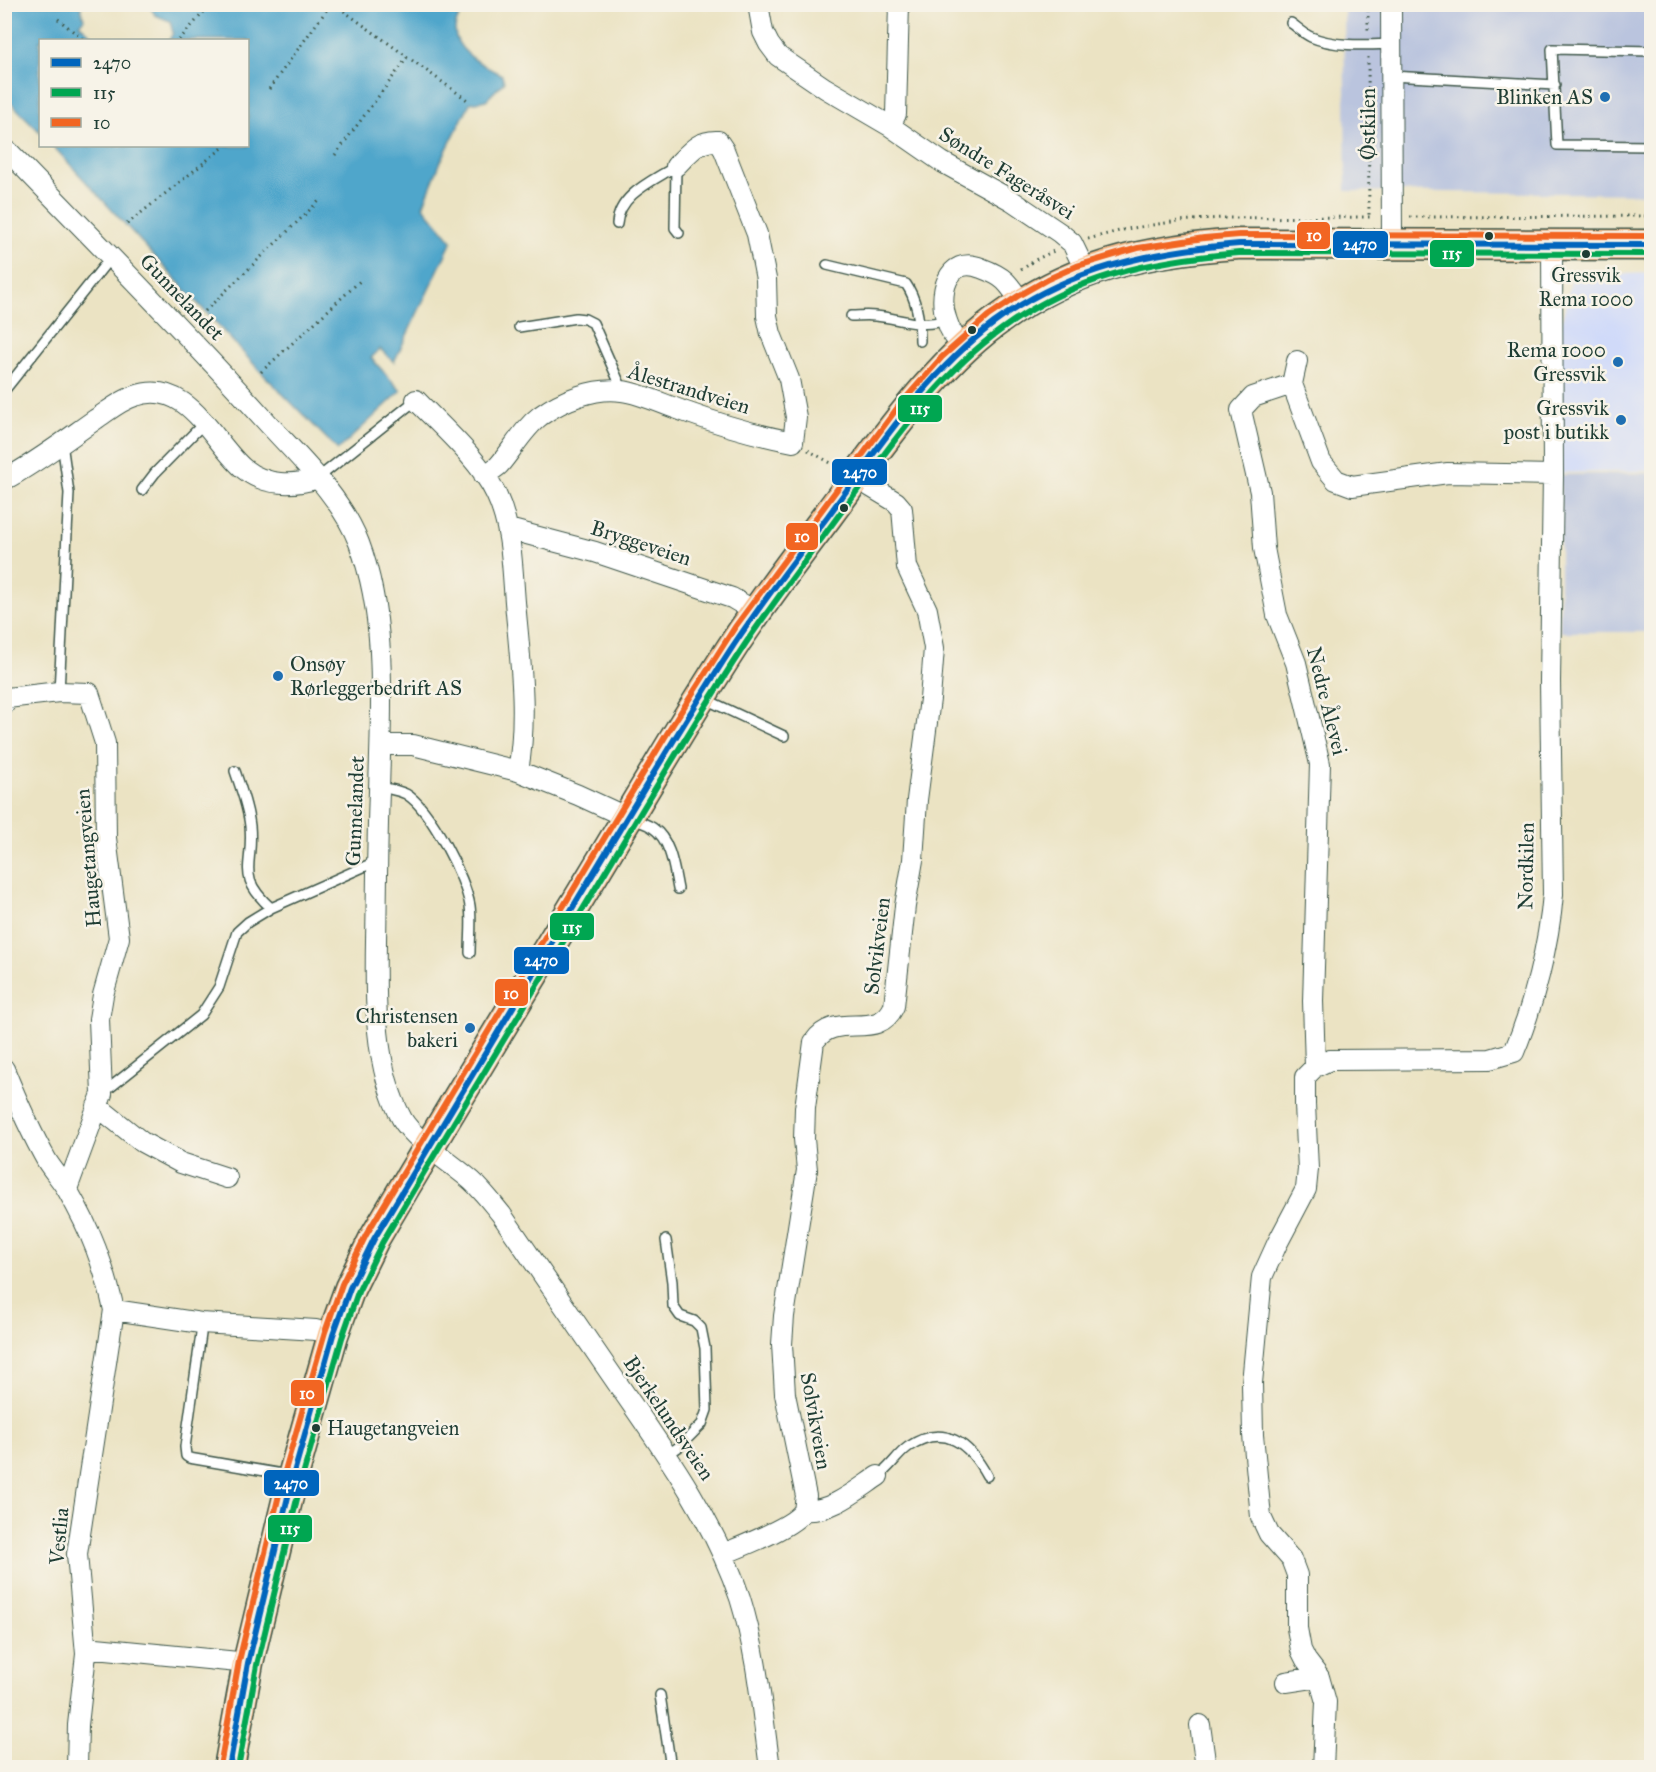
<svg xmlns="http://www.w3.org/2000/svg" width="1656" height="1772" viewBox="0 0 1656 1772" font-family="'IM FELL Great Primer',serif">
  <rect width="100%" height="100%" fill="#f7f3e8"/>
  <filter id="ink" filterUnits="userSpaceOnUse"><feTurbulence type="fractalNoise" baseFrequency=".0167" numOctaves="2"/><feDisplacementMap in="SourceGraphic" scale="12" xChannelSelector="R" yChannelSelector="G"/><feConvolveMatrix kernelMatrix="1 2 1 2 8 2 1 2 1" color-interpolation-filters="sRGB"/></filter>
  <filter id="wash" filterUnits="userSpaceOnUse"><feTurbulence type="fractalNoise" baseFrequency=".008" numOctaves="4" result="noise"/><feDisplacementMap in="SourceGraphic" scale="24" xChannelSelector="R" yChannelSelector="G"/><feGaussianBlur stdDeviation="1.35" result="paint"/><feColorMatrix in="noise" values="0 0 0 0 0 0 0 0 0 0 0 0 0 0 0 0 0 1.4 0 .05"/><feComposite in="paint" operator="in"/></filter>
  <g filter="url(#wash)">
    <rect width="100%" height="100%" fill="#ebe3c3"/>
    <!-- built -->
    <path fill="#d0daf9" d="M 1651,273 L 1651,471 L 1561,473 L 1560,329 L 1572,276 Z"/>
    <!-- industrial -->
    <path fill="#bac4de" d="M 1344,5 L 1651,5 L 1651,194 L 1346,191 Z
      M 1651,473 L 1651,632 L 1560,632 L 1560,475 Z"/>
    <!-- water -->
    <path fill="#4fa6cb" stroke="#377280" stroke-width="1.5" d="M 5,4 L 80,5 L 84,19 L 79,24 L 97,40 L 40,40 L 40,132 L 5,97 Z
      M 149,5 L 467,5 C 464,10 459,15 457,21 C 446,47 483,66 502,75 L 504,82 L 486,100 L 470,103 L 441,161 L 423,206 L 452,241 L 394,362 L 380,349 L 371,358 L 401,391 L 338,450 L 261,372 L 53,146 L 248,146 L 248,40 L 169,40 L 173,33 L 170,21 L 155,15 Z"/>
  </g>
  <g filter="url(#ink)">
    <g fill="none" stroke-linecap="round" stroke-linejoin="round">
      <defs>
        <path id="service" d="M 1291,23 C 1297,27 1304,34 1311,37 C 1334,47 1366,45 1391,44
          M 1652,51 L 1552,49 L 1557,145 L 1652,146
          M 1391,76 L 1555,85
          M 617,224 C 619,194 653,181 676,166 L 675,228 L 679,233
          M 827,265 L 906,284 C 917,300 920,321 920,341
          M 851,316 C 859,316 867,315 875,316 C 901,318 919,329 946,320
          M 519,327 L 576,318 L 585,319 L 593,323 L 623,391
          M 4,391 L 111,257
          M 318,478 L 416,400
          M 142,490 L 155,473 L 204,423
          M 59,692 L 69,493 L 62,443
          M 705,699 L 784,736
          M 235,771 C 241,789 248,807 250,826 C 254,867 235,875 271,908
          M 379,786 C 387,789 398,790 406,794 C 430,808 466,879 470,906 C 472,921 470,938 470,953
          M 630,819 C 638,821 646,823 653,828 C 671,840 674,869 678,889
          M 102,1094 L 201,1015 L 219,987 L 237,932 L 248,922 L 271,908 L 377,861
          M 666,1240 L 672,1282 L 673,1306 L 680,1316 L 694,1321 L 701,1328 L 705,1348 L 707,1410 L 702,1424 L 680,1446 L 667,1455
          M 201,1323 L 201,1334 L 185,1447 L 186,1456 L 189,1458 L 288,1475
          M 878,1476 C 890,1468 897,1455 908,1447 C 944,1422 970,1444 987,1476
          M 660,1695 L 671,1768"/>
        <path id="minor" d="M 758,4 L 763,32 L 769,44 L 778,56 L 825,88 L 890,126 L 942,162 L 1011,200 L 1060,233 L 1072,243 L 1086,272
          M 1391,4 L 1392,243
          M 890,126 L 896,114 L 899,4
          M 9,152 C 94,240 182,328 264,419 C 298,457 340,494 359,543 C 388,620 381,709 379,791 C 377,841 377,891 376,941 C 375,998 374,1068 402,1119 C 414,1140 453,1164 472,1181 C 483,1191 492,1203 501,1214 C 541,1273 582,1331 622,1390 C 668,1456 714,1521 740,1598 C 757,1652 762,1711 770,1768
          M 964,348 C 957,341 950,332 947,321 C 937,296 947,254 981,268 C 989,271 999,275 1005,281 C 1012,288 1017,296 1022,304
          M 1297,361 L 1292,384 L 1321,462 L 1336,480 L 1352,486 L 1448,473 L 1553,475
          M 1292,384 L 1253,397 L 1241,410 L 1260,492 L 1264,548 L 1277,615 L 1296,663 L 1320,764 L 1313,1001 L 1315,1067
          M 416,400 C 442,427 480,460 496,494 C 512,528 512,565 515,602 C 520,658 528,715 518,771
          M 484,475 C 489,472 495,469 499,465 C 513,449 523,429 540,416 C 562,400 595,387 622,391 C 640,393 665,405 683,411 C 719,424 756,435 793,442 L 796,417 L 793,401 L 789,379 L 771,334 L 767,316 L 766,279 L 757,234 L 724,150 L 718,141 C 698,140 690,152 676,166
          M 4,480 C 36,463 66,440 96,419 C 108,411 121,400 135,396 C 188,377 213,443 244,469 C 265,486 294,486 318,478
          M 508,529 L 595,552 L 732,598 L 756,612
          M 4,705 L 7,698 L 59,692 L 89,693 L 105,743 L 106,838 L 119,938 L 103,995 L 99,1019 L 102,1094 L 67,1189
          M 381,745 L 413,745 L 518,771 L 578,795 L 628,818
          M 4,1069 C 17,1101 30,1131 47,1161 C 53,1171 62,1180 68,1191 C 91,1231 104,1265 114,1310 L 77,1554 L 86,1654 L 78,1725 L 77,1768
          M 97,1106 L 142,1142 L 181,1163 L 227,1178
          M 114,1310 L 201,1323 L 316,1330 L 333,1335
          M 804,1510 C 830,1513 857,1490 878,1476
          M 723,1554 C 740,1547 796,1526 804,1510 C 805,1506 805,1500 806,1496 L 785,1394 L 782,1344 L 784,1316 L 807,1170 L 804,1139 L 805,1108 L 814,1042 C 836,1009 878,1043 894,1006 L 905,906 L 913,860 L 917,800 L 930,699 L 934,648 L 927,610 L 907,567 L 902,509 L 896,502 L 856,478
          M 86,1647 L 248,1663
          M 1286,1682 L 1319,1677
          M 1200,1725 L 1206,1768
          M 1323,1768 L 1326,1702 L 1319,1677 L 1306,1660 L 1301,1650 L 1297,1628 L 1297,1575 L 1291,1559 L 1269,1534 L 1261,1517 L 1253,1435 L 1252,1383 L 1262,1277 L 1277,1244 L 1306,1189 L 1308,1169 L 1305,1104 L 1305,1077 L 1315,1067 L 1330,1060 L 1490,1059 L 1514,1052 C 1533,1007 1549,944 1553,894 L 1550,681 L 1553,475 L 1552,244"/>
        <path id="primary" d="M 229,1768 L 248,1663 L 293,1476 L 333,1335 L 350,1288 L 374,1239 C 444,1120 516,1003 587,885 C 635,806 681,726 731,649 C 761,603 795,559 828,515 C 875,452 931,370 994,323 C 1070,266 1146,250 1239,244 L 1652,245"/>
      </defs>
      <!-- service casing -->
      <use href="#service" stroke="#3e5649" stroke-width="12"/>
      <!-- minor casing -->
      <use href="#minor" stroke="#3e5649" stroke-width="22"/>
      <!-- primary casing -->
      <use href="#primary" stroke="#3e5649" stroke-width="33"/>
      <!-- path -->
      <path stroke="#3e5649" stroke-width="3" stroke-dasharray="1.5 4.5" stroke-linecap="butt" d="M 334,4 L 470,102
        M 1368,4 L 1368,32
        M 58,19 L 84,40
        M 179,40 L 211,4
        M 1368,57 L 1369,217
        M 269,89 L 331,4
        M 335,155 L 407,58
        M 1410,217 L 1652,216
        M 127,224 L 225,146
        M 1088,239 L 1127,229 L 1178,221 L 1222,218 L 1374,217
        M 1021,270 L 1037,259 L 1054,251
        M 205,311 L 319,201
        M 261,372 L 360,281
        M 808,450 L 836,466"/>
      <!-- service -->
      <use href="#service" stroke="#fff" stroke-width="9"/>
      <!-- minor -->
      <use href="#minor" stroke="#fff" stroke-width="20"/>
      <!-- primary -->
      <use href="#primary" stroke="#f9bc8a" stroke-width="30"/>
      <defs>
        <path id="bus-1" d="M 229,1768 L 248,1663 L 293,1476 L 333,1335 L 350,1288 L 374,1239 C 441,1126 509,1015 576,902 C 627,818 677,732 731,649 C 761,603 795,560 828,516 C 878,448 926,374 994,323 C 1066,269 1151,251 1239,244 L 1652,245"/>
        <path id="bus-2" d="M 238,1768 L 257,1665 L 302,1478 L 342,1338 L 358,1292 L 382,1243 C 448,1131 516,1020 583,909 C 635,823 685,736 740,652 C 770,606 804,563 836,519 C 886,453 934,378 1002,329 C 1075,276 1151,260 1239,253 L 1652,254"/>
        <path id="bus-3" d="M 220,1766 L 239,1661 L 284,1474 L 325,1332 L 342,1284 L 366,1235 L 668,732 L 735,627 L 898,407 L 942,357 L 988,316 L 1018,296 L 1048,279 L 1077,266 L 1138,248 L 1204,238 L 1239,235 L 1652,236"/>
      </defs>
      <!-- bus-1 casing -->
      <use href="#bus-1" stroke="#f7f3e8" stroke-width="10"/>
      <!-- bus-2 casing -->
      <use href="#bus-2" stroke="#f7f3e8" stroke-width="10"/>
      <!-- bus-3 casing -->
      <use href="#bus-3" stroke="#f7f3e8" stroke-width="10"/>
      <!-- bus-1 -->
      <use href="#bus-1" stroke="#0065bd" stroke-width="6"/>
      <!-- bus-2 -->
      <use href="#bus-2" stroke="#00a651" stroke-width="6"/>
      <!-- bus-3 -->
      <use href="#bus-3" stroke="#f26522" stroke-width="6"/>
    </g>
  </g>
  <!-- markers -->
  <g fill="#1f6fb2" stroke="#f7f3e8" stroke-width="2">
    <circle cx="1605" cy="97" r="6"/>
    <circle cx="1618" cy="362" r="6"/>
    <circle cx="1621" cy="420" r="6"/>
    <circle cx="278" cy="676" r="6"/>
    <circle cx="470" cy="1028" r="6"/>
  </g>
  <g fill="#1f3d34" stroke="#f7f3e8" stroke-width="2">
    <circle cx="1489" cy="236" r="5"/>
    <circle cx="1586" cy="254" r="5"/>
    <circle cx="972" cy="330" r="5"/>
    <circle cx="844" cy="508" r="5"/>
    <circle cx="316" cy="1428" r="5"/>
  </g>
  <g text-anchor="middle" stroke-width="5" stroke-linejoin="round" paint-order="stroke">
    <!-- bus labels -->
    <g font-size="20" fill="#1f3d34" stroke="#f7f3e8">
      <text x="1586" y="282">Gressvik<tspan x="1586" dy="24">Rema 1000</tspan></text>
      <text x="327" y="1435" text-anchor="start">Haugetangveien</text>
    </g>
    <!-- poi labels -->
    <g font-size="21" fill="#1f3d34" stroke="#f7f3e8" text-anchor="end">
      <text x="1593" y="104">Blinken AS</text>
      <text x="1606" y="357">Rema 1000<tspan x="1606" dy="24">Gressvik</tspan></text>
      <text x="1609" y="415">Gressvik<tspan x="1609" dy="24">post i butikk</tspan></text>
      <text x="290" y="671" text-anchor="start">Onsøy<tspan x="290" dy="24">Rørleggerbedrift AS</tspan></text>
      <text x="458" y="1023">Christensen<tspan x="458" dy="24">bakeri</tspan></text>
    </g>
    <!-- street labels -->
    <g font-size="21" fill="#1f3d34" stroke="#f7f3e8">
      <text transform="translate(1368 124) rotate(-90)" y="7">Østkilen</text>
      <text transform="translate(1007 173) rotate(32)" y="7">Søndre Fageråsvei</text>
      <text transform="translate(182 297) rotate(46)" y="7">Gunnelandet</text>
      <text transform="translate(689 389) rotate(17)" y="7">Ålestrandveien</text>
      <text transform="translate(641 543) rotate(18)" y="7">Bryggeveien</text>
      <text transform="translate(1327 701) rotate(76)" y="7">Nedre Ålevei</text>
      <text transform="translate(355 811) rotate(-88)" y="7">Gunnelandet</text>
      <text transform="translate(88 858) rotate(-95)" y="7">Haugetangveien</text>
      <text transform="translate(1526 866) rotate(-89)" y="7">Nordkilen</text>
      <text transform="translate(877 946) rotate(-83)" y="7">Solvikveien</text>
      <text transform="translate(669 1418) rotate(56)" y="7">Bjerkelundsveien</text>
      <text transform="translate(816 1421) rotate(80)" y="7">Solvikveien</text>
      <text transform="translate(59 1536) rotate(-85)" y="7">Vestlia</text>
    </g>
  </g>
  <g stroke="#f7f3e8" stroke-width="2">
    <rect x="1296" y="221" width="35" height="29" rx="6" fill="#f26522"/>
    <rect x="1332" y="230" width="57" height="29" rx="6" fill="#0065bd"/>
    <rect x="1429" y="239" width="46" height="29" rx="6" fill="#00a651"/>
    <rect x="897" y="394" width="46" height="29" rx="6" fill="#00a651"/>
    <rect x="831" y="458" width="57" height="28" rx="6" fill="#0065bd"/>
    <rect x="785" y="522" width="34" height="29" rx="6" fill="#f26522"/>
    <rect x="549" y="912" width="46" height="29" rx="6" fill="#00a651"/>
    <rect x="513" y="946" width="57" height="29" rx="6" fill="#0065bd"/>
    <rect x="494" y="978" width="35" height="29" rx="6" fill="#f26522"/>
    <rect x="290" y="1379" width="35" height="28" rx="6" fill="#f26522"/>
    <rect x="263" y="1469" width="57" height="28" rx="6" fill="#0065bd"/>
    <rect x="267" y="1514" width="46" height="29" rx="6" fill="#00a651"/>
  </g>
  <g font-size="16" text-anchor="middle" font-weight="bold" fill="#fff">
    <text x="1314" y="241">10</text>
    <text x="1360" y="250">2470</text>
    <text x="1452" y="259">115</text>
    <text x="920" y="414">115</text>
    <text x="860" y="478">2470</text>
    <text x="802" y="542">10</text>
    <text x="572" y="933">115</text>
    <text x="541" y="966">2470</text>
    <text x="511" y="999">10</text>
    <text x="307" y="1399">10</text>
    <text x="291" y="1489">2470</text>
    <text x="290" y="1534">115</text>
  </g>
  <!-- margin -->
  <rect width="1656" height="1772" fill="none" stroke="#f7f3e8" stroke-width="24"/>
  <!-- legend -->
  <rect x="39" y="39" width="210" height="108" fill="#f7f3e8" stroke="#a1aaa0" stroke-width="1.5"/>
  <rect x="51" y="58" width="30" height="9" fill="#0065bd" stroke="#a1aaa0" stroke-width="1.5"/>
  <text x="93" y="69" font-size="18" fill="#1f3d34">2470</text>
  <rect x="51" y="88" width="30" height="9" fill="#00a651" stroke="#a1aaa0" stroke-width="1.5"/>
  <text x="93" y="99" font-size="18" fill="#1f3d34">115</text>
  <rect x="51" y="118" width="30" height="9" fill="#f26522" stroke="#a1aaa0" stroke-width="1.5"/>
  <text x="93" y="129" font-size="18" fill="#1f3d34">10</text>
</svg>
